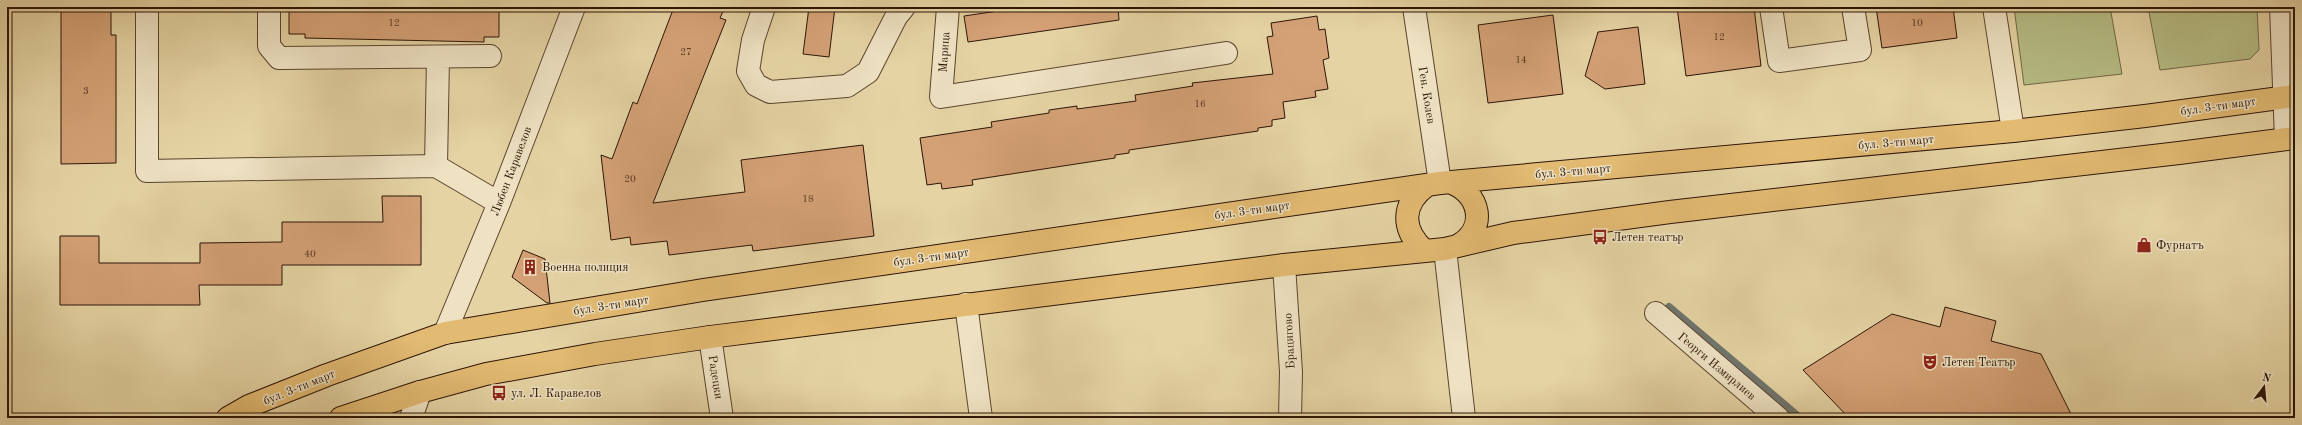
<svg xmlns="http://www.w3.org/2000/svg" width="2302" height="425" viewBox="0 0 2302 425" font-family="'Old Standard TT',serif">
  <rect width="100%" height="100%" fill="#e5d3a3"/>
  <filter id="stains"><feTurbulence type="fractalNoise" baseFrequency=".005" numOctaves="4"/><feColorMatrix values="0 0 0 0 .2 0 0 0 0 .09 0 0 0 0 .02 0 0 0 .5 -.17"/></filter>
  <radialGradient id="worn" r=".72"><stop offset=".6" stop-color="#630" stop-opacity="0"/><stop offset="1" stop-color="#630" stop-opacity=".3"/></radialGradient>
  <!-- green -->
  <path fill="#b6bc84" stroke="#726846" d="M 2014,7 L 2110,7 L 2122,74 L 2024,85 Z
    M 2148,7 L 2257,7 L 2259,50 L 2250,59 L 2160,70 Z"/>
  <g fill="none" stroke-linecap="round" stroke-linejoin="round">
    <!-- stream -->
    <path stroke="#6f756d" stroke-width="8" d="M 1669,307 L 1800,418"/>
  </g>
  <!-- building -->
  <path fill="#d4a176" stroke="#2d1507" d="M 61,7 L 111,7 L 111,35 L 116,35 L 116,163 L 61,164 Z
    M 289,7 L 497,7 L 497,11 L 499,11 L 499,37 L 484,37 L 484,42 L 305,38 L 305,34 L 289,34 Z
    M 674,7 L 725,7 L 720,18 L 726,20 L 653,203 L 745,192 L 741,160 L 863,145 L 874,236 L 753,251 L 752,245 L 669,255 L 667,241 L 631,245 L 630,237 L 611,240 L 601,155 L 612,159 L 633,102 L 637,104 Z
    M 809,7 L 835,7 L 829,57 L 803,54 Z
    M 1025,7 L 1118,7 L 1119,20 L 968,42 L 964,16 Z
    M 1677,7 L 1754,7 L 1761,66 L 1686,76 Z
    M 1876,7 L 1953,7 L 1957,38 L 1882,48 Z
    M 1553,15 L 1563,94 L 1488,103 L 1478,25 Z
    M 1317,16 L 1319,30 L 1325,29 L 1329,58 L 1323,60 L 1328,89 L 1315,91 L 1316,97 L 1283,102 L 1285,118 L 1272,120 L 1272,126 L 1258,128 L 1258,131 L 1129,150 L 1129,153 L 1115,155 L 1115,158 L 972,180 L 973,185 L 942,189 L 941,183 L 927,185 L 920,138 L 992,127 L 991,122 L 1049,113 L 1049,110 L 1077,106 L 1077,109 L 1136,101 L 1135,95 L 1193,86 L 1192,83 L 1273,74 L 1267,37 L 1273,36 L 1271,23 Z
    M 1638,27 L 1645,84 L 1605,89 L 1585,76 L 1598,32 Z
    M 382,196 L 421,196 L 421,265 L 282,265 L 282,285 L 199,285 L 200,305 L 60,305 L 60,236 L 99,236 L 99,263 L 200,263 L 200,243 L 282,242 L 282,222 L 383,222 Z
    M 523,250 L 545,259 L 550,303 L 547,303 L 512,277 Z
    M 1945,307 L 1996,321 L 1991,341 L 2041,354 L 2073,418 L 1849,418 L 1803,370 L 1892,314 L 1940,327 Z"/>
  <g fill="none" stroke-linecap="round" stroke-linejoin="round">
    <defs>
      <path id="minor" d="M 147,7 L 147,171 L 436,166 L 499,203
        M 269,7 L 269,46 L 279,58 L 490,56
        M 764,7 L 753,40 L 748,71 L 756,85 L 770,92 L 847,86 L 868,72 L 896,17 L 904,7
        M 948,7 L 941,97 L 1226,53
        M 1414,7 L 1440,183
        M 1771,7 L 1779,61 L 1860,50 L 1853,7
        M 1994,7 L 2013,131
        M 2281,7 L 2286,139
        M 436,166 L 438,57
        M 1445,249 L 1464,418
        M 1284,265 L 1291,372 L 1290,418
        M 966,304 L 981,418
        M 1656,313 L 1778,418
        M 445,333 L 499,203 L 574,7
        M 710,337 L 722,418
        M 411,418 L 420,392"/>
      <path id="major" d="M 1449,182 C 1481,192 1488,230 1457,246
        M 1425,251 C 1401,230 1401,204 1427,185
        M 228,418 L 249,406 L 327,375 L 445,333 L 703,290 L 1440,183 L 2013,131 L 2145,116 L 2295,96
        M 341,418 L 420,392 L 486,374 L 595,354 L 710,337 L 1284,265 L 1445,249 L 1513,233 L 1670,212 L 2179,153 L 2295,138"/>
    </defs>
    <!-- minor casing -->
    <use href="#minor" stroke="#5b442e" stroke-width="24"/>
    <!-- major casing -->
    <use href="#major" stroke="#2d1507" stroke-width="24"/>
    <!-- minor -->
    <use href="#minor" stroke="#eee2c3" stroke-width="22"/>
    <!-- major -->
    <use href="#major" stroke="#e2ba72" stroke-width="22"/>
  </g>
  <!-- icons -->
  <defs>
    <symbol id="bus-bare" viewBox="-9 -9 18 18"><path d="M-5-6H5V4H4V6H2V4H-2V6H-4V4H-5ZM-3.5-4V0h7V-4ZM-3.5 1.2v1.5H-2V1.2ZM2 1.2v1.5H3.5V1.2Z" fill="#8f2418" stroke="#eee2c3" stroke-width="2.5" paint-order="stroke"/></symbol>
    <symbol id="shop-bare" viewBox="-9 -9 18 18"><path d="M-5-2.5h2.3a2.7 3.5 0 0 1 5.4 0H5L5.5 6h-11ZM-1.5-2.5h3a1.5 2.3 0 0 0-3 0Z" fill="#8f2418" stroke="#eee2c3" stroke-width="2.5" paint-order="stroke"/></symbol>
    <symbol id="building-bare" viewBox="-9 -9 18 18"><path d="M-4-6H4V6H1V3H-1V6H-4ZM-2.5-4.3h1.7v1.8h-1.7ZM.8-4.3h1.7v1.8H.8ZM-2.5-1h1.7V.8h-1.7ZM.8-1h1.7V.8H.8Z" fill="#8f2418" stroke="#eee2c3" stroke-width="2.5" paint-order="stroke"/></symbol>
    <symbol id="theatre-bare" viewBox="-9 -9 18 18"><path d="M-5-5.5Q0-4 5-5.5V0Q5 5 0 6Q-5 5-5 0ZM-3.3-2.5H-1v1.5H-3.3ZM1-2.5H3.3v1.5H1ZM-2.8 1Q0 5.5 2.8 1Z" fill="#8f2418" stroke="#eee2c3" stroke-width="2.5" paint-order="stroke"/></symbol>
  </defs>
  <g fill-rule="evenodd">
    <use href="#bus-bare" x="1589" y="226" width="22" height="22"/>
    <use href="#shop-bare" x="2133" y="234" width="22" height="22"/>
    <use href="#building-bare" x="519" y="256" width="22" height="22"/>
    <use href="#theatre-bare" x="1919" y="351" width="22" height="22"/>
    <use href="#bus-bare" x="488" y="382" width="22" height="22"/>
  </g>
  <g text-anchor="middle" stroke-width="3" stroke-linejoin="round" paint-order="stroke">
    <!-- number labels -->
    <g font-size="10" fill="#573823">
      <text x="394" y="26">12</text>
      <text x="1917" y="26">10</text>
      <text x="1719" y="40">12</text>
      <text x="686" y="55">27</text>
      <text x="1521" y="63">14</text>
      <text x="86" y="94">3</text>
      <text x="1200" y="107">16</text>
      <text x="630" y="182">20</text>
      <text x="808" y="202">18</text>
      <text x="310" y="257">40</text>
    </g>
    <!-- street labels -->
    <g font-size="12" fill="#2d1507" stroke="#eee2c3">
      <text transform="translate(944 52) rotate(-86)" y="4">Марица</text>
      <text transform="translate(1427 95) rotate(81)" y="4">Ген. Колев</text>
      <text transform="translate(2218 106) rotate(-8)" y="4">бул. 3-ти март</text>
      <text transform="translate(1896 142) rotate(-5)" y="4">бул. 3-ти март</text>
      <text transform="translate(511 171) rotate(-69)" y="4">Любен Каравелов</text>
      <text transform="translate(1573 171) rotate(-5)" y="4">бул. 3-ти март</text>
      <text transform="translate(1252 210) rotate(-8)" y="4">бул. 3-ти март</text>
      <text transform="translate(931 257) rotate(-8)" y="4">бул. 3-ти март</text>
      <text transform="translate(611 305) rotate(-9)" y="4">бул. 3-ти март</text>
      <text transform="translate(1289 341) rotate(-93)" y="4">Брацигово</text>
      <text transform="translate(1717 366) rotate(40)" y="4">Георги Измирлиев</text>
      <text transform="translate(716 377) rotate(81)" y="4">Радецки</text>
      <text transform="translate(299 387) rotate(-22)" y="4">бул. 3-ти март</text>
    </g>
    <!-- poi labels -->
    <g font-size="12" fill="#2d1507" stroke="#eee2c3" text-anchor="start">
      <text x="1612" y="241">Летен театър</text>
      <text x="2156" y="249">Фурнатъ</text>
      <text x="542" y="271">Военна полиция</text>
      <text x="1942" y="366">Летен Театър</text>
      <text x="511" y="397">ул. Л. Каравелов</text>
    </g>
  </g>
  <!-- margin -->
  <rect width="2302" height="425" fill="none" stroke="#e5d3a3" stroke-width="24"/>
  <rect x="8" y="8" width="2286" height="409" fill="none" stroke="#2d1507" stroke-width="2"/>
  <rect x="12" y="12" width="2278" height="401" fill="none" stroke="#2d1507"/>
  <!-- north arrow -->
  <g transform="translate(2264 387) rotate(16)" stroke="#eee2c3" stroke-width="3" paint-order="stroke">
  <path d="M0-3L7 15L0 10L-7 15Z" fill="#2d1507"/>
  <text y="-6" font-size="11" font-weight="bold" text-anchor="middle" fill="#2d1507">N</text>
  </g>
  <rect width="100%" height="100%" filter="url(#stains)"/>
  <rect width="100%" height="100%" fill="url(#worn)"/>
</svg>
